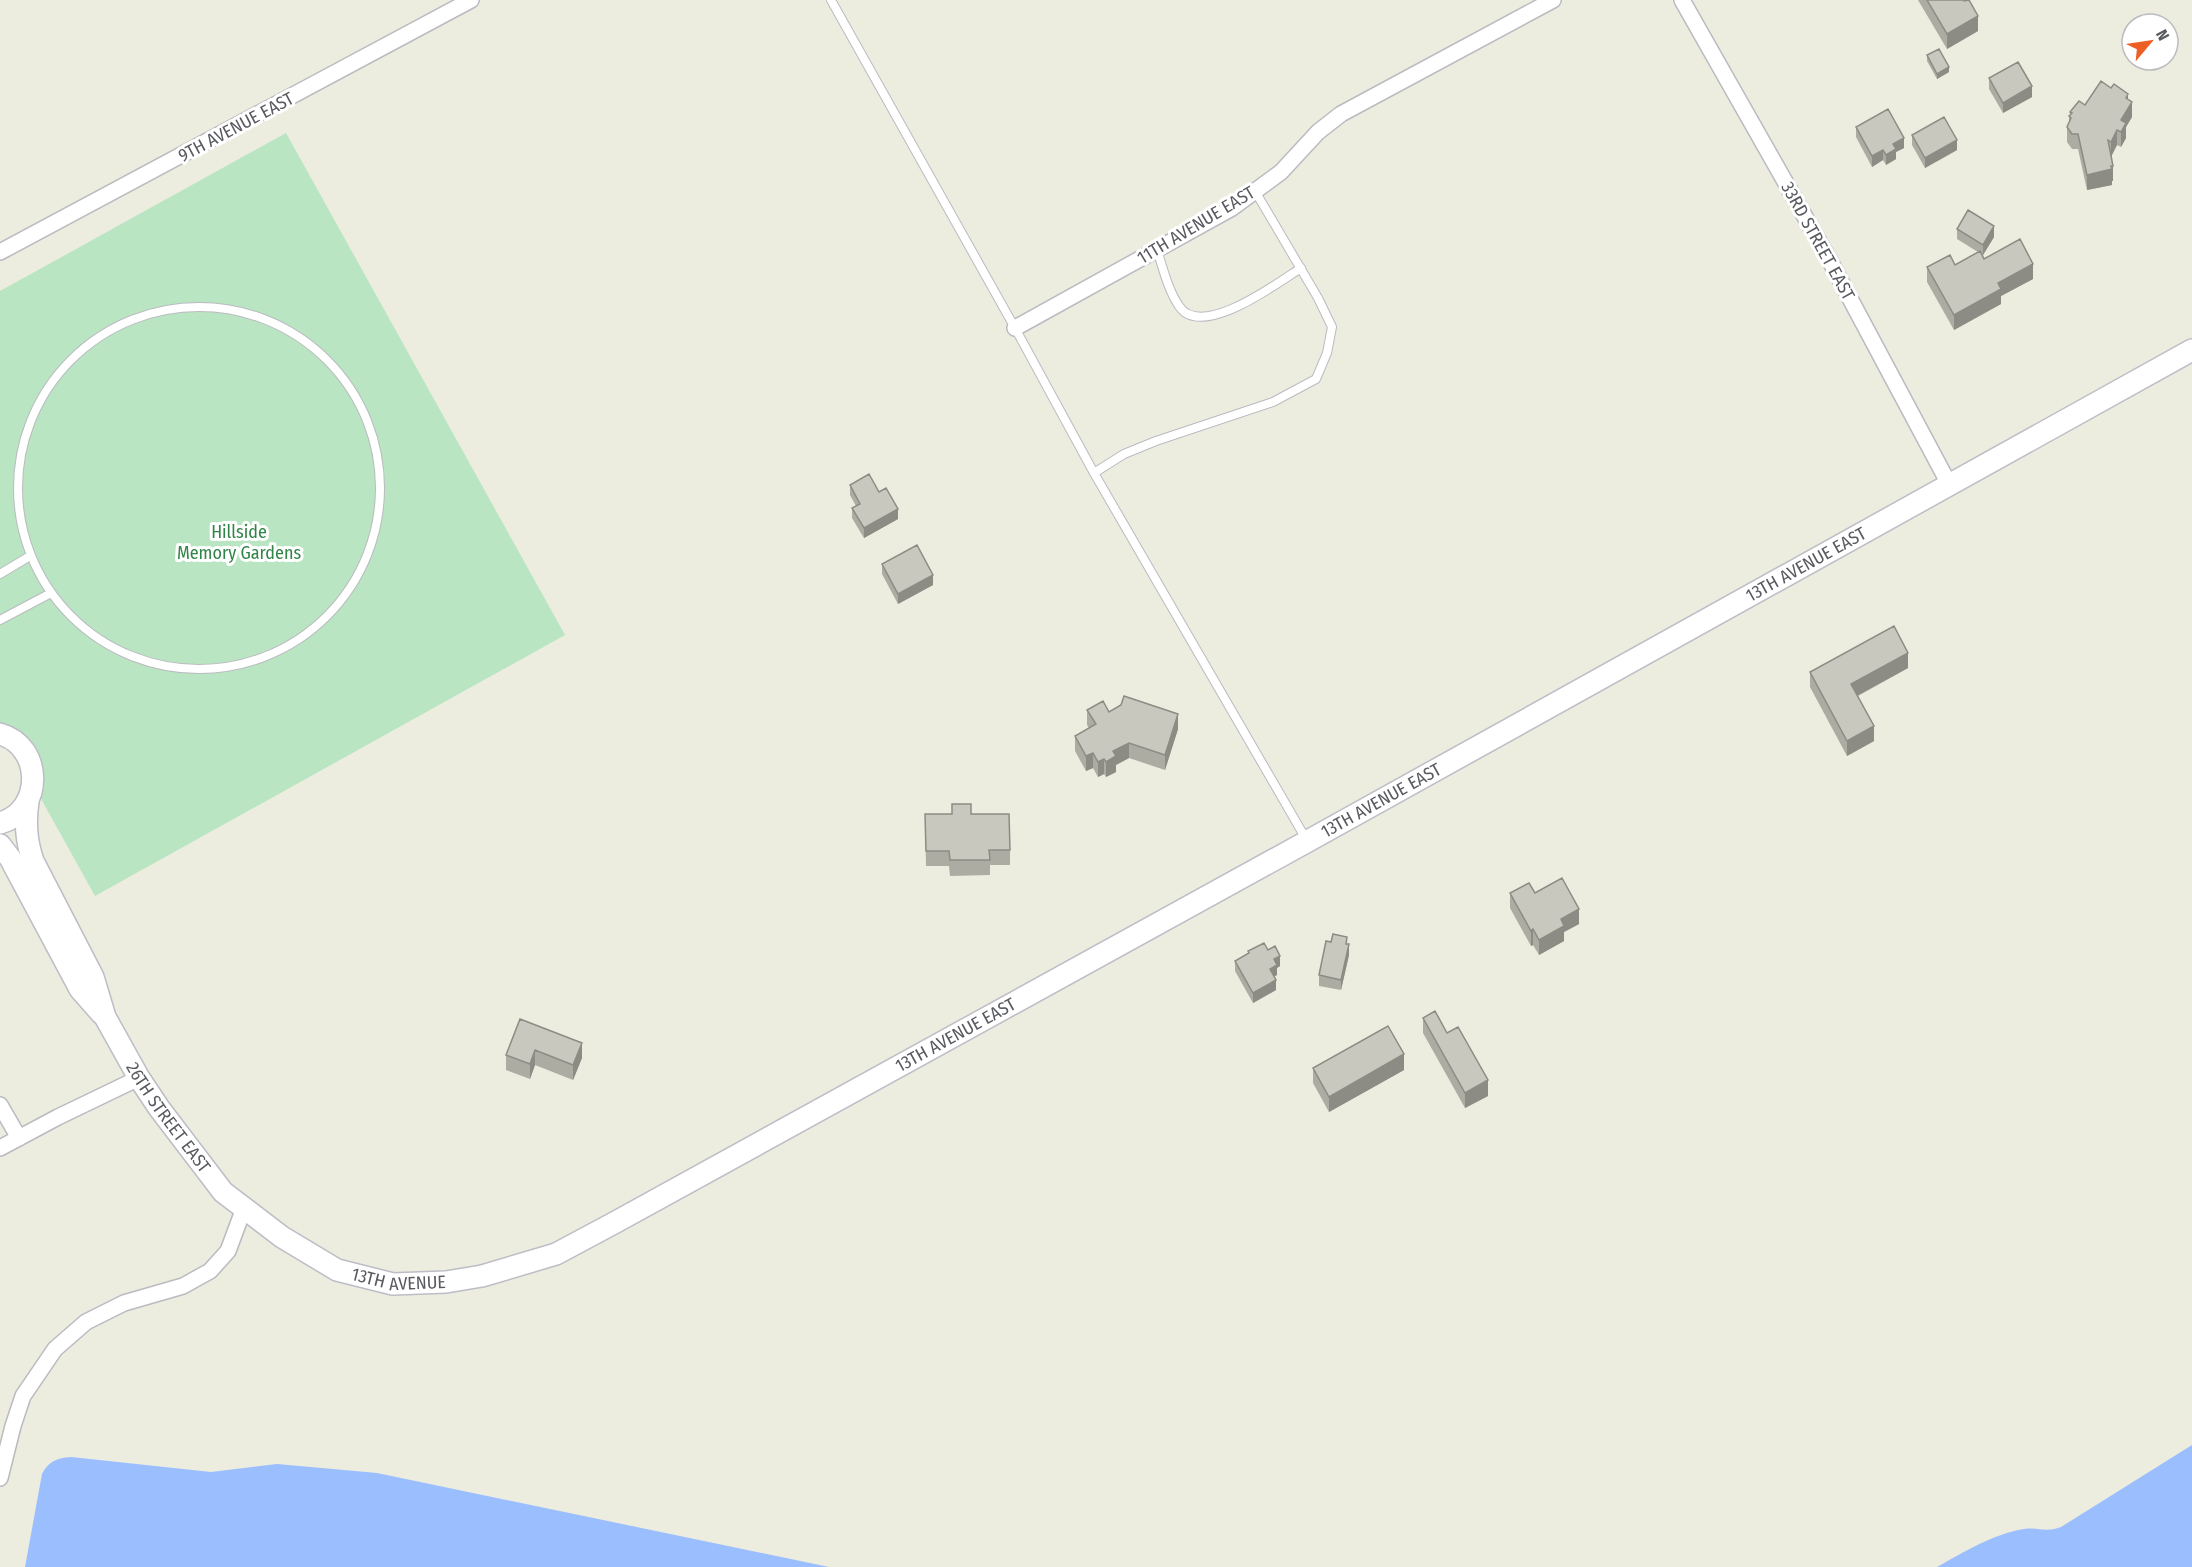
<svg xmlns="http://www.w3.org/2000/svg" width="2192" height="1567" viewBox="0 0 2192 1567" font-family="'Fira Sans Condensed',sans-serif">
  <rect width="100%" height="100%" fill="#ececdf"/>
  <!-- green -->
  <path fill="#bae5c3" d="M 286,133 L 565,635 L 95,896 L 0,725 L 0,291 Z"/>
  <!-- water -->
  <path fill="#9bbeff" d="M 2192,1445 L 2192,1567 L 1937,1567 C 1964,1552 1993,1534 2024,1529 C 2038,1527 2045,1533 2061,1527 Z
    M 71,1457 L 211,1472 L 277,1464 L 377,1473 L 829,1567 L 25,1567 L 42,1474 C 49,1461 57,1458 71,1457 Z"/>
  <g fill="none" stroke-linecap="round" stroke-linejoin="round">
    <defs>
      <path id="lane" d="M 831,0 L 1015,328 L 1094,473 L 1306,839
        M 1157,250 C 1163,268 1168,290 1179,306 C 1201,340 1276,284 1301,268
        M18 488a181 181 0 1 1 362 0a181 181 0 1 1-362 0Z
        M 1094,473 L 1124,454 L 1156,441 L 1273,402 L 1316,379 L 1327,353 L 1332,327 L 1318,298 L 1255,191
        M 0,574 L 30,556
        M 0,620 L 51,593"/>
      <path id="street" d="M 1682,0 L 1830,261 L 1949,484
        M 0,252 L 471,0
        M 1015,328 L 1232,208 L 1281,172 L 1318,132 L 1341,114 L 1553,0
        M 0,1105 L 19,1138
        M 0,1148 L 58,1117 L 139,1078
        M 0,1478 L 13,1426 L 23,1396 L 55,1349 L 86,1322 L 124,1303 L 183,1286 L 210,1271 L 228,1251 L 244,1208"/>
      <g id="secondary">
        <path d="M 0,734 C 43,746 44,811 0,823"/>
        <path id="s1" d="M 28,801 C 25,823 26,840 33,861 L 93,977 L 105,1017 L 139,1078 L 159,1108 L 223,1192 L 282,1237 L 337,1270 L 393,1284 L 446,1282 L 482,1276 L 556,1254 L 614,1223 L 1308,841 L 2192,350"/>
        <path d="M 0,845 L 10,858 L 80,989 L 101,1013"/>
      </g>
    </defs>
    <!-- lane casing -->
    <use href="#lane" stroke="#babbc1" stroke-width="10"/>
    <!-- street casing -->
    <use href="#street" stroke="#babbc1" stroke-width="18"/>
    <!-- secondary casing -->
    <use href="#secondary" stroke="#bcbdc6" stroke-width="24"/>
    <!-- lane -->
    <use href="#lane" stroke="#fff" stroke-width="8"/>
    <!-- street -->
    <use href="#street" stroke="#fff" stroke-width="15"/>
    <!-- secondary -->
    <use href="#secondary" stroke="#fff" stroke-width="21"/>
  </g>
  <!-- wall -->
  <path fill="#acaca3" d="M 1918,0 L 1963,0 L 1978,31 L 1947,49 Z
    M 1927,55 L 1949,72 L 1937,79 L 1927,61 Z
    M 1989,78 L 2032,97 L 2003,113 L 1989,89 Z
    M 2128,99 L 2132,117 L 2126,127 L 2126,138 L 2121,147 L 2117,145 L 2111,156 L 2113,181 L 2112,181 L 2112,185 L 2087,190 L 2078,149 L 2072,149 L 2067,142 L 2067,127 L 2069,123 L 2069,116 L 2070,115 L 2070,112 Z
    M 1856,127 L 1904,148 L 1896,152 L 1896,159 L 1886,165 L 1883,160 L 1872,167 L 1856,137 Z
    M 1912,135 L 1957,150 L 1925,168 L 1912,145 Z
    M 1957,229 L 1994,237 L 1983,255 L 1984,259 L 2033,279 L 2001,296 L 2001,304 L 1954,330 L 1927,282 L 1927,267 L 1955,265 L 1978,252 L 1957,239 Z
    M 850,485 L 879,492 L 898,519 L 864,538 L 852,518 L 852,508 L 856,506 L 850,495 Z
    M 882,564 L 933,585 L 898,604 L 882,574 Z
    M 1908,668 L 1858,696 L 1874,741 L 1847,756 L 1810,687 L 1810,672 Z
    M 1087,710 L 1109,712 L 1178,729 L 1165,770 L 1129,758 L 1116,765 L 1116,772 L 1106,777 L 1104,774 L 1098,777 L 1093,768 L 1086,771 L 1075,751 L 1075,736 L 1089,728 L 1087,725 Z
    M 925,814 L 971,814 L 1010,850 L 1010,865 L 990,865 L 990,875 L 950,876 L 949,866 L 926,866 Z
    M 1510,893 L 1535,893 L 1579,924 L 1564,932 L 1564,941 L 1539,955 L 1533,945 L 1531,946 L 1510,908 Z
    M 1347,944 L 1349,955 L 1341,990 L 1319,986 L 1319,975 Z
    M 1268,950 L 1280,966 L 1277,968 L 1277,975 L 1274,976 L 1276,990 L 1253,1003 L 1235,971 L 1235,961 L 1248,954 L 1248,951 Z
    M 1423,1018 L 1447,1033 L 1488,1096 L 1465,1108 L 1423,1033 Z
    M 520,1019 L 582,1058 L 573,1080 L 535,1065 L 530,1079 L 506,1070 L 506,1055 Z
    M 1313,1068 L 1404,1070 L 1329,1112 L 1313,1083 Z"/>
  <!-- shaded-wall -->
  <path fill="#8c8c85" d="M 1978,16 L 1978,31 L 1947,49 L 1947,34 Z
    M 1949,67 L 1949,72 L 1937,79 L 1937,74 Z
    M 2032,86 L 2032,97 L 2003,113 L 2003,103 Z
    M 2128,94 L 2128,108 L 2132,102 L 2132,117 L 2126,127 L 2126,138 L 2121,147 L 2121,120 L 2126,98 Z
    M 2117,130 L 2117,145 L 2111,157 L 2111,142 Z
    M 1904,138 L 1904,148 L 1896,152 L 1896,159 L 1886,165 L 1886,155 L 1893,144 Z
    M 1957,140 L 1957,150 L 1925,168 L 1925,158 Z
    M 1883,150 L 1883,160 L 1872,167 L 1872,156 Z
    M 2113,166 L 2113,181 L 2112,181 L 2112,185 L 2087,190 L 2087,175 Z
    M 1994,226 L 1994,237 L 1983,255 L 1983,245 Z
    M 2033,264 L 2033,279 L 2001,296 L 2001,304 L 1954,330 L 1954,315 L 1998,283 Z
    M 898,509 L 898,519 L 864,538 L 864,528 Z
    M 933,575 L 933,585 L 898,604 L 898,594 Z
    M 1908,653 L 1908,668 L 1851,699 L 1851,684 Z
    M 1178,714 L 1178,729 L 1165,770 L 1165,755 Z
    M 1874,726 L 1874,741 L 1847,756 L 1847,741 Z
    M 1129,743 L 1129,758 L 1116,765 L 1116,772 L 1106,777 L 1106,762 L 1113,751 Z
    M 1093,753 L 1093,768 L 1086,771 L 1086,756 Z
    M 1104,759 L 1104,774 L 1098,777 L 1098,762 Z
    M 1579,909 L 1579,924 L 1564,932 L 1564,941 L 1539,955 L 1539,940 L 1561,919 Z
    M 1533,929 L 1533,945 L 1531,946 L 1531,931 Z
    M 1349,944 L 1349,955 L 1341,990 L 1341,980 Z
    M 1280,956 L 1280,966 L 1277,968 L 1277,975 L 1270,979 L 1270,969 L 1274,959 Z
    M 1276,980 L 1276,990 L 1253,1003 L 1253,993 Z
    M 582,1043 L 582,1058 L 573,1080 L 573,1065 Z
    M 535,1050 L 535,1065 L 530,1079 L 530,1064 Z
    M 1404,1054 L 1404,1070 L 1329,1112 L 1329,1097 Z
    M 1488,1080 L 1488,1096 L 1465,1108 L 1465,1093 Z"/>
  <!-- building -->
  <path fill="#c8c8be" stroke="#8c8c85" stroke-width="1.5" d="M 1927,0 L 1963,0 L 1964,1 L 1969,0 L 1978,16 L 1947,34 Z
    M 1939,49 L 1949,67 L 1937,74 L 1927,55 Z
    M 2018,62 L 2032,86 L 2003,103 L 1989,78 Z
    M 2101,81 L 2111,88 L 2114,84 L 2128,94 L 2126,98 L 2132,102 L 2121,120 L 2126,123 L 2121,132 L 2117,130 L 2111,142 L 2108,140 L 2113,166 L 2111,166 L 2112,169 L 2087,175 L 2078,134 L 2072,134 L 2067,127 L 2071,118 L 2069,116 L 2072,113 L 2070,112 L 2079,101 L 2085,105 Z
    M 1888,109 L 1904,138 L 1893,144 L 1896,149 L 1886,155 L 1883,150 L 1872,156 L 1856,127 Z
    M 1944,117 L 1957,140 L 1925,158 L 1912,135 Z
    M 1968,210 L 1994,226 L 1983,245 L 1957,229 Z
    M 2020,239 L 2033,264 L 1998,283 L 2001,289 L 1954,315 L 1927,267 L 1950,255 L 1955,265 L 1980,251 L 1984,259 Z
    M 869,474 L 879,492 L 886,488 L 898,509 L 864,528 L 852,508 L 860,504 L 850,485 Z
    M 917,545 L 933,575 L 898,594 L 882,564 Z
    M 1894,626 L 1908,653 L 1851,684 L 1874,726 L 1847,741 L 1810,672 Z
    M 1124,696 L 1178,714 L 1165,755 L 1129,743 L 1113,751 L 1116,756 L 1106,762 L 1104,759 L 1098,762 L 1093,753 L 1086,756 L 1075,736 L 1096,724 L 1087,710 L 1103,701 L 1109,712 L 1121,705 Z
    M 952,804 L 971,804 L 971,814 L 1009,814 L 1010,850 L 989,850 L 990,860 L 950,860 L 949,851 L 926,851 L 925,814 L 952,814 Z
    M 1562,878 L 1579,909 L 1561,919 L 1564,926 L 1539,940 L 1533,929 L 1531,931 L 1510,893 L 1529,883 L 1535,893 Z
    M 1333,934 L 1347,937 L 1346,944 L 1349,944 L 1341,980 L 1319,975 L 1326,941 L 1331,942 Z
    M 1264,943 L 1268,950 L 1275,946 L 1280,956 L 1274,959 L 1277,965 L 1270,969 L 1276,980 L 1253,993 L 1235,961 L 1249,953 L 1248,951 Z
    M 1435,1011 L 1447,1033 L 1458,1027 L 1488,1080 L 1465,1093 L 1423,1018 Z
    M 520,1019 L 582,1043 L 573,1065 L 535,1050 L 530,1064 L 506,1055 Z
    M 1388,1026 L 1404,1054 L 1329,1097 L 1313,1068 Z"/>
  <g text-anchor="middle" stroke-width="6" stroke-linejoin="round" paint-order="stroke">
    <!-- street labels -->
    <g font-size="18" fill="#585a60" stroke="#fff">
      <text transform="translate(236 127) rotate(-28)" y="6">9TH AVENUE EAST</text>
      <text transform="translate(1196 225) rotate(-31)" y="6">11TH AVENUE EAST</text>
      <text transform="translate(1818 241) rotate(61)" y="6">33RD STREET EAST</text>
      <text dy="6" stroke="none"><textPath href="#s1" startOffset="2235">13TH AVENUE EAST</textPath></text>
      <text dy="6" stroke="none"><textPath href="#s1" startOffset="1749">13TH AVENUE EAST</textPath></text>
      <text dy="6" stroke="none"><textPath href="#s1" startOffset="1263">13TH AVENUE EAST</textPath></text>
      <text dy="6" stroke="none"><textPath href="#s1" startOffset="352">26TH STREET EAST</textPath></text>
      <text dy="6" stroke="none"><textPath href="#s1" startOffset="646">13TH AVENUE</textPath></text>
    </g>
    <!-- park labels -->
    <g font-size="18" fill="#328548" stroke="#fff">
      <text x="239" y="538">Hillside<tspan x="239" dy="21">Memory Gardens</tspan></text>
    </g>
  </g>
  <!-- north arrow -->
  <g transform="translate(2150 42) rotate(61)"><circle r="28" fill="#ffffff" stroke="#bcbdbf" stroke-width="1.5"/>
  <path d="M0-4.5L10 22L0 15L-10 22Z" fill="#ed5f23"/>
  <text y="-9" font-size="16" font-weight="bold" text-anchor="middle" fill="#585a60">N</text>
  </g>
</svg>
